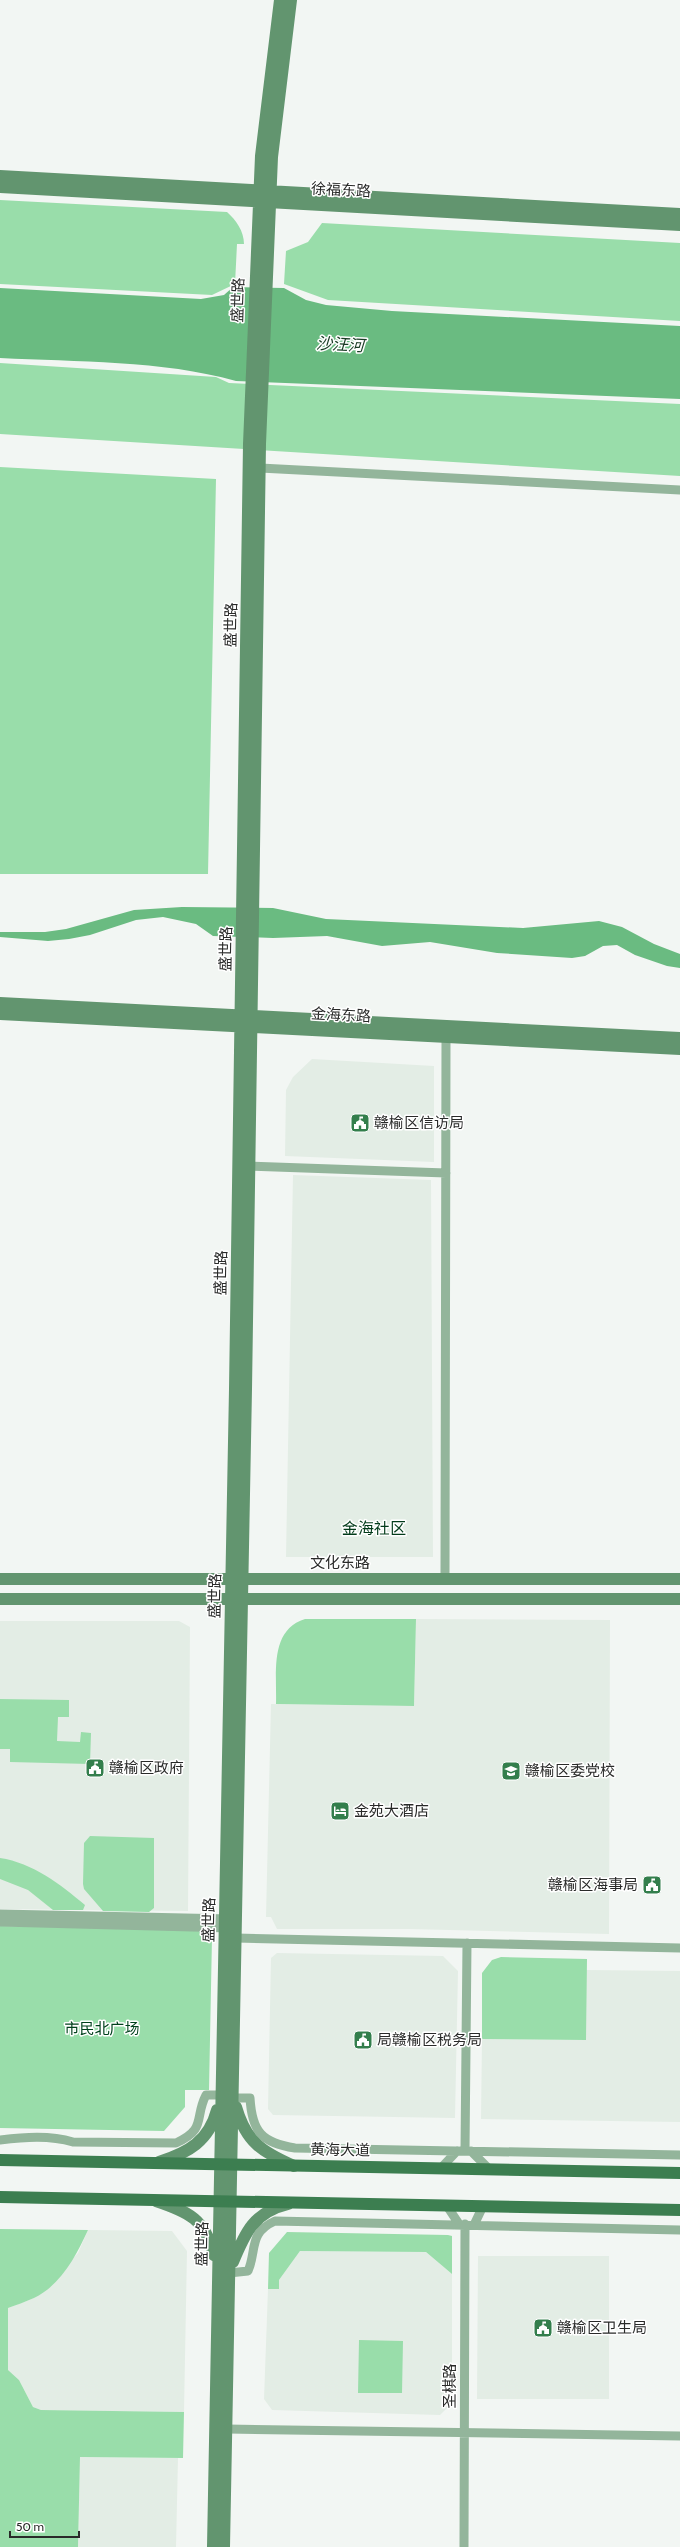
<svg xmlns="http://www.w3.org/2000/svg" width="680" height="2547" viewBox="0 0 680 2547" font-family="Cabin,'Noto Sans SC',sans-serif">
  <rect width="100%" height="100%" fill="#f2f6f3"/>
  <!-- built -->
  <path fill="#e3ede5" d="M 312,1059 L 434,1066 L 434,1162 L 285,1156 L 286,1090 L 293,1077 Z
    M 293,1175 L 431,1180 L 433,1557 L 286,1557 Z
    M 416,1619 L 610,1620 L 609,1934 L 409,1929 L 277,1929 L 271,1917 L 266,1917 L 271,1704 L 414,1706 Z
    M 0,1621 L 179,1621 L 190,1627 L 188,1911 L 0,1909 Z
    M 277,1953 L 443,1956 L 458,1971 L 455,2118 L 273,2115 L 268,2109 L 271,1958 Z
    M 586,1970 L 680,1971 L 680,2122 L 481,2119 L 482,2039 L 586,2040 Z
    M 88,2230 L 172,2231 L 187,2251 L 184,2412 L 41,2410 L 33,2407 L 19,2380 L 8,2370 L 8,2308 L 34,2298 L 78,2253 Z
    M 300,2251 L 426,2252 L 452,2274 L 452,2403 L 440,2415 L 272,2410 L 264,2399 L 268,2289 L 279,2289 L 279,2280 Z
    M 478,2256 L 609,2256 L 609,2399 L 477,2399 Z
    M 80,2457 L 178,2458 L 176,2547 L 78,2547 Z"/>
  <!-- green -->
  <path fill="#9da" d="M 0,200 L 227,212 C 236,220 244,231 244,244 L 237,244 L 235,284 L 212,295 L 0,284 Z
    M 322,223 L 680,243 L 680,321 L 328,300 L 284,284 L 286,251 L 308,242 Z
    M 0,363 L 216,377 L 229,383 L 680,404 L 680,476 L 0,434 Z
    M 0,467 L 216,479 L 208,874 L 0,874 Z
    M 305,1619 L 416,1619 L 414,1706 L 276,1704 C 277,1674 269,1630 305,1619 Z
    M 0,1699 L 69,1700 L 69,1717 L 58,1717 L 57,1741 L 80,1742 L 81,1732 L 91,1733 L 90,1764 L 10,1762 L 10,1749 L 0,1749 Z
    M 90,1836 L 154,1838 L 154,1908 L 149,1912 L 103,1911 L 84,1889 L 83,1884 L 84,1843 Z
    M 0,1858 C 33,1863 60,1884 85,1905 L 83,1910 L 53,1910 L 28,1890 L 0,1879 Z
    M 0,1926 L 207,1930 L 212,1937 L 209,2090 L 185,2090 L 185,2107 L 164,2131 L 0,2128 Z
    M 501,1957 L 587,1959 L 586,2040 L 482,2039 L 482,1973 L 492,1960 Z
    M 0,2229 L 88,2230 C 76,2256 61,2285 34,2298 C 25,2302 16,2305 8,2308 L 8,2370 L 19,2380 L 33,2407 L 41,2410 L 184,2412 L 183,2458 L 80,2457 L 78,2547 L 0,2547 Z
    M 287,2232 L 448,2235 L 452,2236 L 452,2274 L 426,2252 L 300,2251 L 279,2280 L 279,2289 L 268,2289 L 269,2253 Z
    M 359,2340 L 403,2341 L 402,2393 L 358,2393 Z"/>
  <!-- water -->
  <path fill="#6abb81" d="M 233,287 L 284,288 L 306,300 L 326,305 L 392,311 L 680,326 L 680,399 L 236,381 C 161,360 77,362 0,358 L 0,288 L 201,299 L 224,295 Z
    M 182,907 L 273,908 L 326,919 L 523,928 L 599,921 L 622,927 L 654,944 L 680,954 L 680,968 L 667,966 L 635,955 L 617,945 L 603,946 L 585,956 L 572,958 L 497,953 L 430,942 L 382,946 L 327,936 L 273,938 L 213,936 L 196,924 L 163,917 L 136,920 L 90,935 L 69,939 L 48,941 L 0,937 L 0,932 L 45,932 L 66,929 L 134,910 Z"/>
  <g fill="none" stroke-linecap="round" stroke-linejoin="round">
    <!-- minor -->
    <path stroke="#93b59b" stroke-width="9" d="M 260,468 L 680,490
      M 249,1166 L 446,1173
      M 445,1579 L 446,1036
      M 0,1914 L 231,1919
      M 0,1922 L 231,1928
      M 236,1938 L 680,1948
      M 234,2098 L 250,2098 C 252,2132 262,2143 295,2148 L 680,2155
      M 0,2140 C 24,2137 50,2135 73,2142 L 176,2143 C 207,2129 194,2118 206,2095 L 221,2095
      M 465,2151 L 467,1943
      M 471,2151 L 489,2169
      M 441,2168 L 457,2151
      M 447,2206 L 459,2224
      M 474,2225 L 483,2206
      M 229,2273 L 248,2271 C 257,2251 248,2233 275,2221 L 680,2230
      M 227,2429 L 680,2436
      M 464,2547 L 465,2224"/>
    <!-- secondary -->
    <path stroke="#62956f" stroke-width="12" d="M 0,176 L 680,214
      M 0,187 L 680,225
      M 0,1003 L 680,1038
      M 0,1014 L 680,1049
      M 0,1579 L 680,1579
      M 0,1599 L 680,1599
      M 236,2107 C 246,2142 262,2152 294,2166
      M 159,2162 C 188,2153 209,2141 217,2110
      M 156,2201 C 189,2212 205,2219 214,2255
      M 233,2262 C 245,2233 254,2212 288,2204
      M 213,2547 L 235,1389 L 249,444 L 261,156 L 280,0
      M 224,2547 L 246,1389 L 260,444 L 272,157 L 291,0"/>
    <!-- primary -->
    <path stroke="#3c7e50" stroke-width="12" d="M 0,2160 L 680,2173
      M 0,2197 L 680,2210"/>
  </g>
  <!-- icons -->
  <defs>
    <symbol id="civic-square" viewBox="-11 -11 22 22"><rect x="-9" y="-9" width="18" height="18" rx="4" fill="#337e4c" stroke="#fff"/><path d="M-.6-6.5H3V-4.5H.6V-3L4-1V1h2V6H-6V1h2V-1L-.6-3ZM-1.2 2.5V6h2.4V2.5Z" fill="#fff"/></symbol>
    <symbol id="school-square" viewBox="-11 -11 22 22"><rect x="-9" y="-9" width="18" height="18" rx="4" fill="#337e4c" stroke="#fff"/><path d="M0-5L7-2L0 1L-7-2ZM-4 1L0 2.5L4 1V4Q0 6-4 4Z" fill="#fff"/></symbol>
    <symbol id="hotel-square" viewBox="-11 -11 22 22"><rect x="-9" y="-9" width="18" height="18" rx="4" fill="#337e4c" stroke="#fff"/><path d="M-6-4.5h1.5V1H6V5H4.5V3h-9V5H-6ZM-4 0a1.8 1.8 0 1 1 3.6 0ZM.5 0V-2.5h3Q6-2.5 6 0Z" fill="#fff"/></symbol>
  </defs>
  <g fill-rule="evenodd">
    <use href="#civic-square" x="349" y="1112" width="22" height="22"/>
    <use href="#civic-square" x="84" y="1757" width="22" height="22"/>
    <use href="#school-square" x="500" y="1760" width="22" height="22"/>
    <use href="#hotel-square" x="329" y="1800" width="22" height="22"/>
    <use href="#civic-square" x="641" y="1874" width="22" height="22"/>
    <use href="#civic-square" x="352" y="2029" width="22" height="22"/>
    <use href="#civic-square" x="532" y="2317" width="22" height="22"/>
  </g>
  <g text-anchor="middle" stroke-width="3" stroke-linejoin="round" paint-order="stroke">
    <!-- street labels -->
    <g font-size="15" fill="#292a29" stroke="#fff">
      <text transform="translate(341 190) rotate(3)" y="5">徐福东路</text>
      <text transform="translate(238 300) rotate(-88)" y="5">盛世路</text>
      <text transform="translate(231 625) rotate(-89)" y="5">盛世路</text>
      <text transform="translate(226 949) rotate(-89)" y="5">盛世路</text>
      <text transform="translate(341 1015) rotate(3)" y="5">金海东路</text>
      <text transform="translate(221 1273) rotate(-89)" y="5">盛世路</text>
      <text x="340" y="1568">文化东路</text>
      <text transform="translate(215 1596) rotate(-89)" y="5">盛世路</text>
      <text transform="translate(209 1920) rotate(-89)" y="5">盛世路</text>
      <text transform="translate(340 2150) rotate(1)" y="5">黄海大道</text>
      <text transform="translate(202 2244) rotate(-89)" y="5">盛世路</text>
      <text transform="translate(450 2386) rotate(-90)" y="5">圣棋路</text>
    </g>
    <!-- poi labels -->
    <g font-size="15" fill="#292a29" stroke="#fff" text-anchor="start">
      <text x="374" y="1128">赣榆区信访局</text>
      <text x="109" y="1773">赣榆区政府</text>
      <text x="525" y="1776">赣榆区委党校</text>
      <text x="354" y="1816">金苑大酒店</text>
      <text x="638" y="1890" text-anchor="end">赣榆区海事局</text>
      <text x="377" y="2045">局赣榆区税务局</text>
      <text x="557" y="2333">赣榆区卫生局</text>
    </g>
    <!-- park labels -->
    <g font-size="15" fill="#00411c" stroke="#fff">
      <text x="102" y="2034">市民北广场</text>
    </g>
    <!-- water labels -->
    <g font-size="16" font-style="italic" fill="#183b23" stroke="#fff">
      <text transform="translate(340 344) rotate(3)" y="6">沙汪河</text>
    </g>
    <!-- neighbourhood labels -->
    <g font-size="16" fill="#023b1a" stroke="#fff">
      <text x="374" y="1534">金海社区</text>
    </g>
  </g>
  <!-- scale -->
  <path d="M10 2531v6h69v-6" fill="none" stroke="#292a29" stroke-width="2"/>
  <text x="16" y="2531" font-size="12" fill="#292a29" stroke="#ffffff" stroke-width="3" paint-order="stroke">50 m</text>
</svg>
